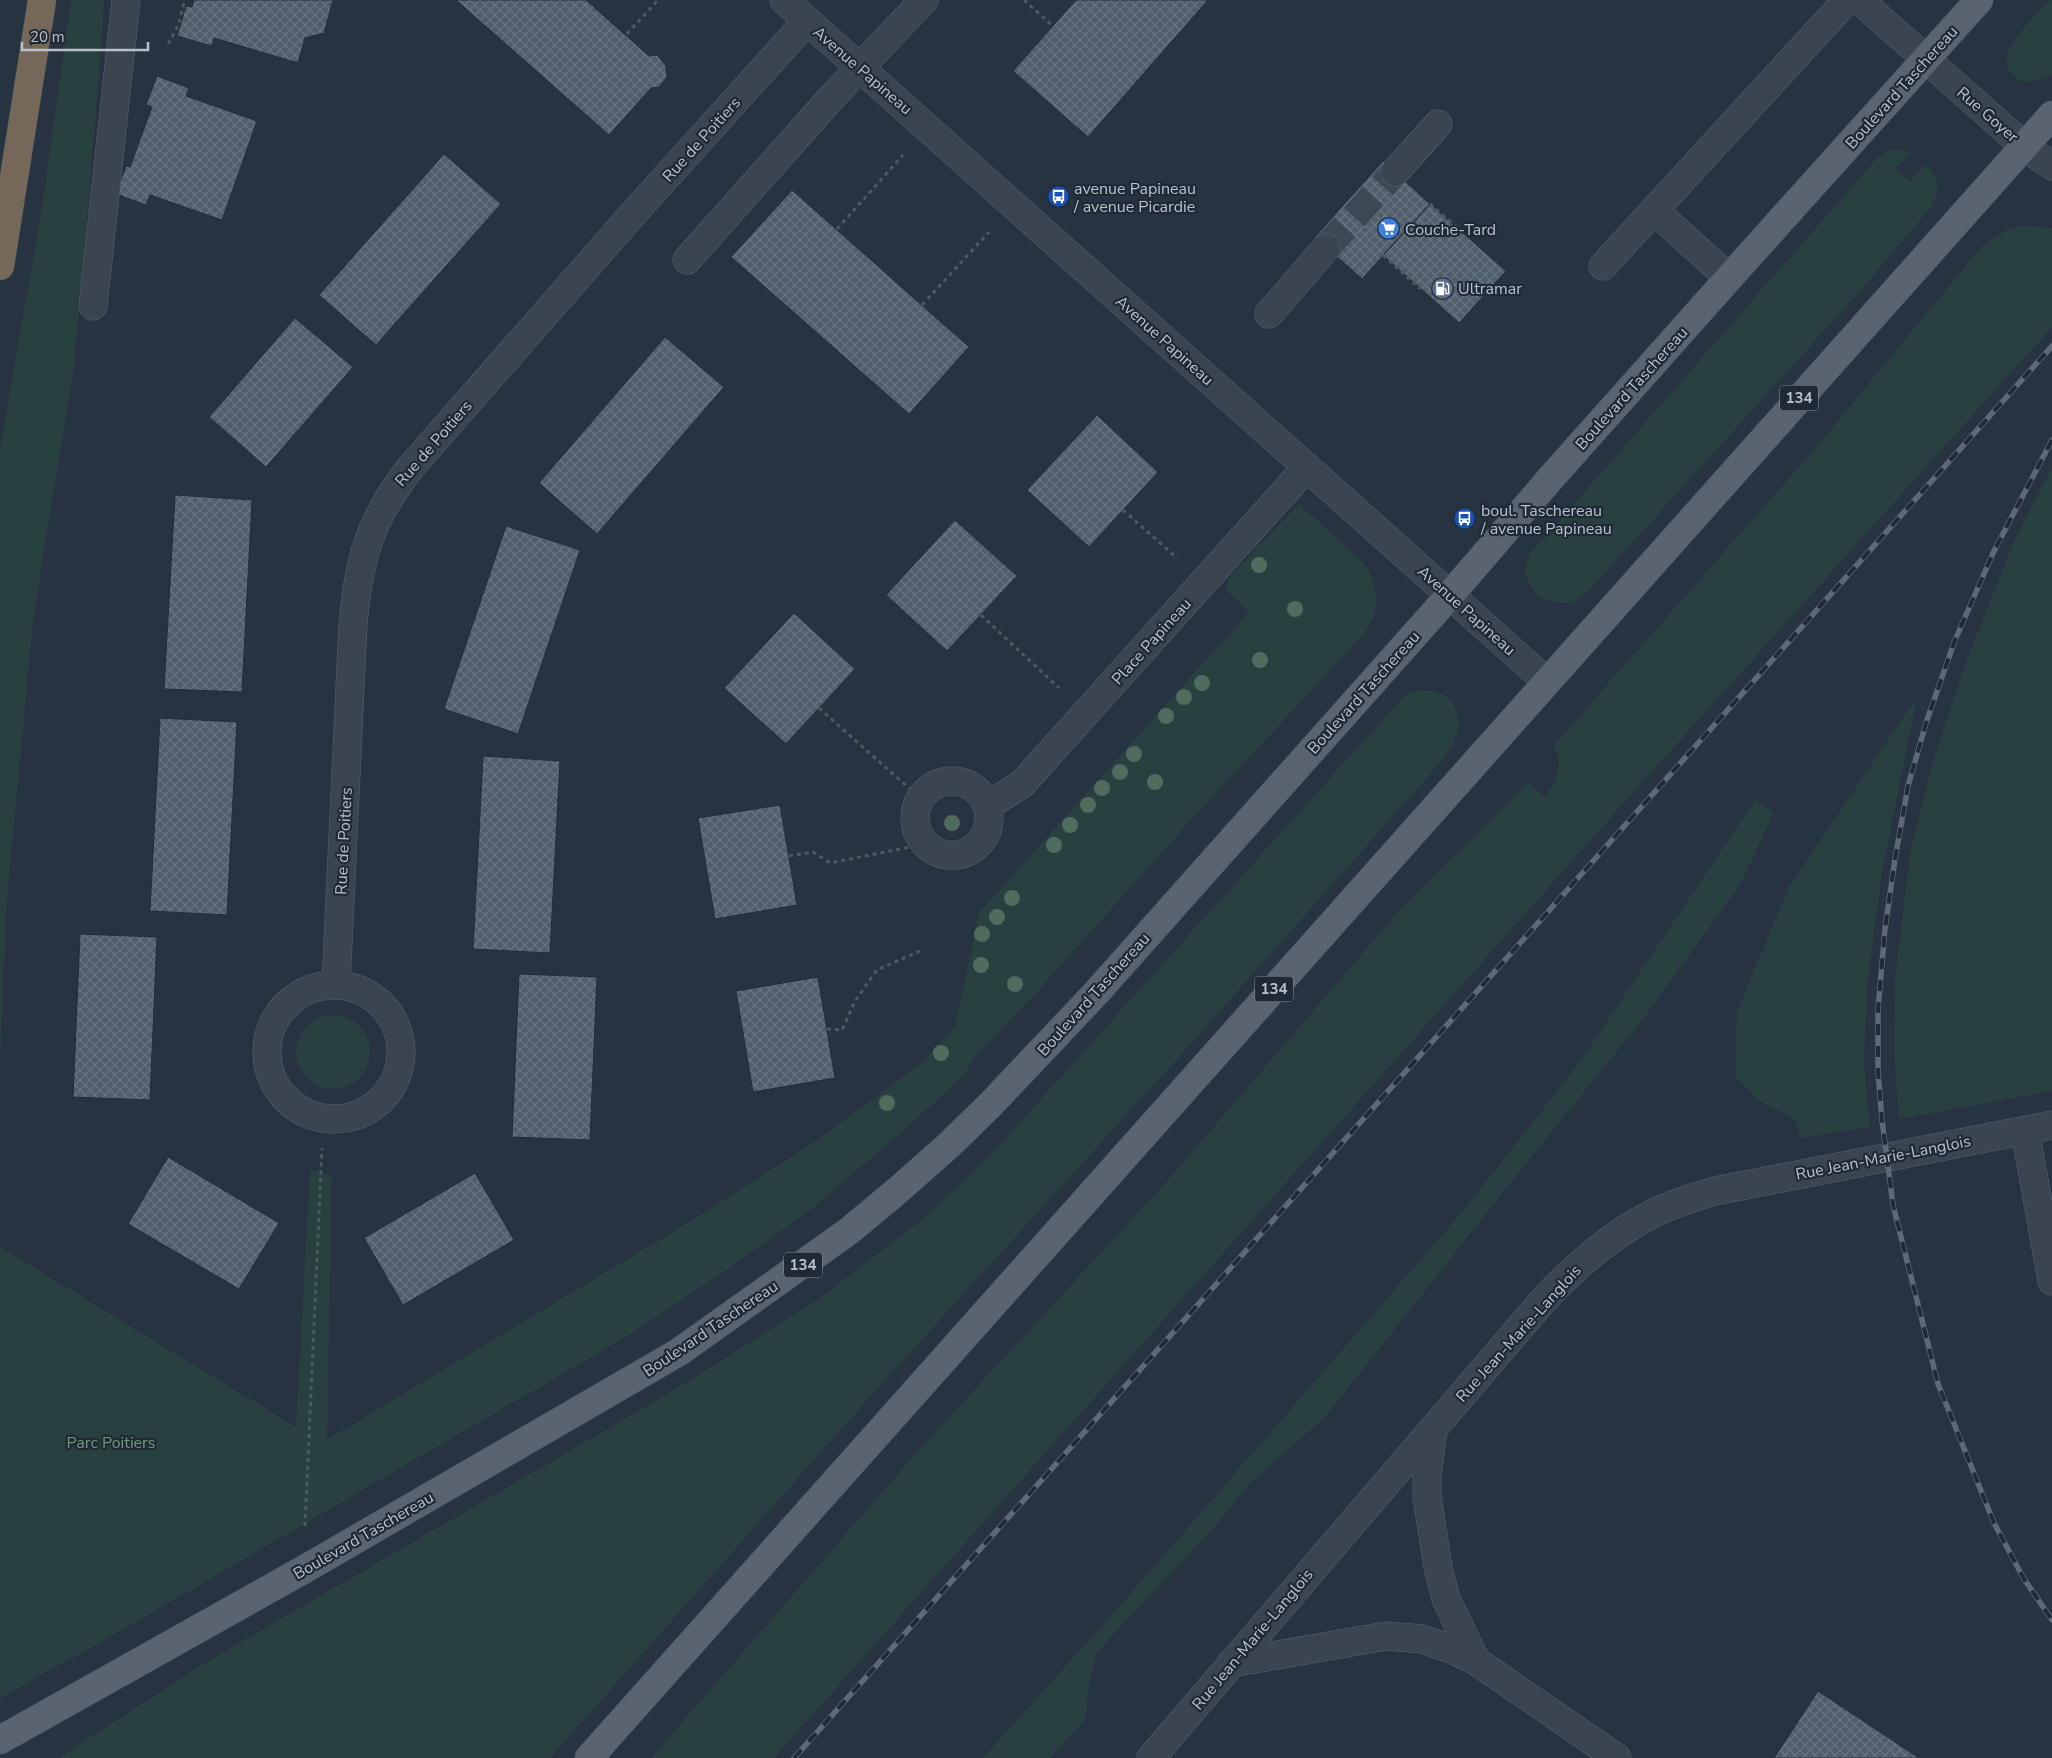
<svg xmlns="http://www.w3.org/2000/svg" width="2052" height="1758" viewBox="0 0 2052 1758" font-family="'Nunito Sans',sans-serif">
  <defs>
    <pattern id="building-cross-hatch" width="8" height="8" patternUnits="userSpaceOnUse" patternTransform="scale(1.25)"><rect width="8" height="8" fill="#505e6b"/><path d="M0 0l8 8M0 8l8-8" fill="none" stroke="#67737f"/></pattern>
  </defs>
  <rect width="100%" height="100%" fill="#273340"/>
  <!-- green -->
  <path fill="#294041" d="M 71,0 L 104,0 L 100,65 L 74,367 L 33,620 L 6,912 L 0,1069 L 0,450 L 42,207 Z
    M 2050,0 L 2052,0 L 2052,74 C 2044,81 2030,82 2019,81 C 2016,78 2011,74 2009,70 C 1997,49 2037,15 2050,0 Z
    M 1891,150 L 1902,150 L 1910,153 L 1896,169 L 1910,181 L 1925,164 C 1939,181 1941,185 1932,206 L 1861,290 L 1584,596 L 1570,603 L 1553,602 L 1538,597 L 1528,582 L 1524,570 L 1530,554 L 1878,157 Z
    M 2021,225 L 2052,228 L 2052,327 L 1629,797 L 774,1758 L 651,1758 L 917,1452 L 1167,1181 L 1397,913 L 1528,783 L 1545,797 C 1556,782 1565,763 1553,746 L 1814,450 L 1982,246 L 2001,233 Z
    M 2052,467 L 2052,1091 L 1899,1119 L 1894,1052 L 1895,979 L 1910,855 L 1932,765 L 1964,667 L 2014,541 Z
    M 1299,504 L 1364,563 L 1372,577 L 1376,596 L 1375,615 L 1364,634 L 1188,823 L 1029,1001 L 975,1057 L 963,1076 L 902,1132 L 809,1211 L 719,1275 L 624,1338 L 117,1633 L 0,1698 L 0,1247 L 296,1427 L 310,1170 L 332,1176 L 327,1440 L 712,1208 L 820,1138 L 919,1065 L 955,1027 L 979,913 L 1249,612 L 1227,591 L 1227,583 L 1231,575 Z
    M 1419,690 C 1426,691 1436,690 1443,694 C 1458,702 1462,725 1455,739 C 1452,748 1445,755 1440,763 L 1179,1057 L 878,1388 L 550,1758 L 58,1758 L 210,1660 L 678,1388 L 817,1300 L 928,1215 L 1005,1139 L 1405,695 Z
    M 1917,697 L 1882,873 L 1868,978 L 1864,1061 L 1870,1127 L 1801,1138 L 1793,1118 L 1757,1099 L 1735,1077 L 1737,1011 L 1789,887 Z
    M 1755,800 L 1774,812 L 1740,885 L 1643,1019 L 1508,1186 L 1326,1416 L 1250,1484 L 1214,1527 L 1097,1652 L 1088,1689 L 1086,1718 L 1050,1758 L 983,1758 L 1125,1600 L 1462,1212 L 1580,1062 Z
    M296 1052a37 37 0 1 1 74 0a37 37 0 1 1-74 0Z"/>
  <!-- building -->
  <path fill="url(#building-cross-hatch)" stroke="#222c37" d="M 194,0 L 333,0 L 324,33 L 305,38 L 298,63 L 214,38 L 212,46 L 177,36 L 186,6 L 192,7 Z
    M 456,0 L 586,0 L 649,56 L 657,55 L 666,66 L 667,77 L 659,87 L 651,88 L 609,135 Z
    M 1076,0 L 1208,0 L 1088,137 L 1013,71 Z
    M 157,76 L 189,88 L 186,96 L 257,121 L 222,220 L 150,195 L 146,205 L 116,194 L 126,166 L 130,167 L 152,107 L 146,105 Z
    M 444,154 L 501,204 L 376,345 L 319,295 Z
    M 1383,161 L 1430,204 L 1362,279 L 1315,237 Z
    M 792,190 L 969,347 L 909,414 L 731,257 Z
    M 1430,204 L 1506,271 L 1459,323 L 1383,255 Z
    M 295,318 L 353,367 L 266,467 L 209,417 Z
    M 665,337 L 724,387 L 597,534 L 539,483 Z
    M 1097,415 L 1158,472 L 1089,547 L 1027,490 Z
    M 175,495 L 252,500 L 242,692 L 164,689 Z
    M 955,520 L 1017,576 L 947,651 L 886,595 Z
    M 506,526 L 580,550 L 518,734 L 444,709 Z
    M 794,613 L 855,669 L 786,744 L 724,688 Z
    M 160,718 L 237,722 L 227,915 L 150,911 Z
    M 483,756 L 560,761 L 550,953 L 473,949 Z
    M 780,805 L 797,905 L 715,919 L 698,818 Z
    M 80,934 L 157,937 L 150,1100 L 73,1097 Z
    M 519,974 L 597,977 L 590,1140 L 512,1137 Z
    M 818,977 L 835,1078 L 753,1092 L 736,991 Z
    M 168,1157 L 279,1223 L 239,1289 L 128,1224 Z
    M 475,1173 L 514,1240 L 403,1305 L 364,1238 Z
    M 1818,1691 L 1919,1758 L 1774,1758 Z"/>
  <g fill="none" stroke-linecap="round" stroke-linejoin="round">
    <!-- minor-tunnel -->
    <path stroke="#3d4855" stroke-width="28" stroke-dasharray="28 14" stroke-linecap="butt" d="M 1326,248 L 1395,172"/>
    <defs>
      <path id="minor" d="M 784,0 L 1546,681
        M 1859,0 L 2024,146 L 2052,166
        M 1395,172 L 1438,124
        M 1654,210 L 1729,278
        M 687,260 L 833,96 L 924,0
        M 1603,266 L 1847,0
        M 93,306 L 126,0
        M 1269,314 L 1326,248
        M915 818a37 37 0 1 1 74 0a37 37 0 1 1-74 0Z
        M 987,806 L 1022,784 L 1307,467
        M 336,985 L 353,624 C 359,558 369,521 411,467 L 632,215 L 807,21
        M267 1052a67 67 0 1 1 134 0a67 67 0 1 1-134 0Z
        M 2025,1130 L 2052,1281
        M 1476,1661 L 1617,1758
        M 1231,1663 L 1386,1636 L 1422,1639 L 1451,1649 L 1476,1661 L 1446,1599 L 1438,1567 L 1427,1497 L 1427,1476 L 1433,1429
        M 1151,1758 L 1541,1303 C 1574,1267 1610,1235 1654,1213 C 1674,1203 1695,1197 1715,1191 L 2052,1125"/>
      <path id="major" d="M 0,1740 L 303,1570 L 679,1352 L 849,1231 L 897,1191 L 949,1145 L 991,1104 L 1096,993 L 1450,595 L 1550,479 L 1729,278 L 1979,0
        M 589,1758 L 2052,115"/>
      <path id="highway" d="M 0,266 L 42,0"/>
    </defs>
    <!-- minor casing -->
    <use href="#minor" stroke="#59636e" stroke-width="29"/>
    <!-- major casing -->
    <use href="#major" stroke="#454e59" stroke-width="29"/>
    <!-- highway casing -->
    <use href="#highway" stroke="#46505b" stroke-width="29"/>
    <!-- path -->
    <path stroke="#475d5e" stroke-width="3" stroke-dasharray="4 4" stroke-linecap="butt" d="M 1024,0 L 1053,26
      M 627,34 L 658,0
      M 168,44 L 178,26 L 185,0
      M 1430,204 L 1468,237
      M 837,229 L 903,155
      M 1383,255 L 1420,289
      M 922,305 L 989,232
      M 1123,510 L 1177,558
      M 981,615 L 1059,688
      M 819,708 L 920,798
      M 789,856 L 813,852 L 830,863 L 925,844
      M 827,1029 L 842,1030 L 855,1001 L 877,970 L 920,951
      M 305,1526 L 322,1148"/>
    <!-- minor -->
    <use href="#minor" stroke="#3b4550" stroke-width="28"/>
    <!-- major -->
    <use href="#major" stroke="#596470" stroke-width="28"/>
    <!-- highway -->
    <use href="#highway" stroke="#766858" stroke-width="28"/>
    <defs>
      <path id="rail" d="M 2052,440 L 1994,551 L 1955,640 L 1927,720 L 1908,786 L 1895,859 L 1885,929 L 1878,1010 L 1878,1072 L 1882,1120 L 1893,1205 L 1938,1384 L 1994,1523 L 2024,1579 L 2052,1620
        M 794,1758 L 2052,346"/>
    </defs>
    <!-- rail casing -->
    <use href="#rail" stroke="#5d6977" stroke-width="5.5"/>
    <!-- rail -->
    <use href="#rail" stroke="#202a36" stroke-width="4" stroke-dasharray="11" stroke-linecap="butt"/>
  </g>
  <!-- trees -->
  <g fill="#4f6c5e">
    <circle cx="1259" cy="565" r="8"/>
    <circle cx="1295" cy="609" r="8"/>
    <circle cx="1260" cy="660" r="8"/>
    <circle cx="1202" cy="683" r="8"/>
    <circle cx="1184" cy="697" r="8"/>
    <circle cx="1166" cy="716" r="8"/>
    <circle cx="1134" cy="754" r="8"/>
    <circle cx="1120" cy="772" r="8"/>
    <circle cx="1155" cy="782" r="8"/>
    <circle cx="1102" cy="788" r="8"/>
    <circle cx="1088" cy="805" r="8"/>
    <circle cx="952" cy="823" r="8"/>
    <circle cx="1070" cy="825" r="8"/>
    <circle cx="1054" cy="845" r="8"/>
    <circle cx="1012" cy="898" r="8"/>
    <circle cx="997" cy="917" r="8"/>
    <circle cx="982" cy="934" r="8"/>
    <circle cx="981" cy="965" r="8"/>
    <circle cx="1015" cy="984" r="8"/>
    <circle cx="941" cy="1053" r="8"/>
    <circle cx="887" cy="1103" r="8"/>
  </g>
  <!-- icons -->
  <defs>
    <symbol id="bus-disc" viewBox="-11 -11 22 22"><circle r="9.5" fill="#1a4fb4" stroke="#202a36"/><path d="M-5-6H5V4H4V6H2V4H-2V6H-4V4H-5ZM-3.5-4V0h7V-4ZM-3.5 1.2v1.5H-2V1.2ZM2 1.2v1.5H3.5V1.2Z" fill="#fff"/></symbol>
    <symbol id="supermarket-disc" viewBox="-11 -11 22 22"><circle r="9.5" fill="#3f7fe0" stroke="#202a36"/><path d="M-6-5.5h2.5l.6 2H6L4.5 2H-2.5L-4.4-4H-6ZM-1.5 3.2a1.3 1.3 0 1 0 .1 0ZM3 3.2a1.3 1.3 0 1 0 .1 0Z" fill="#fff"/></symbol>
    <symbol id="fuel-disc" viewBox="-11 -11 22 22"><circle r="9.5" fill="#5c6f8a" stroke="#202a36"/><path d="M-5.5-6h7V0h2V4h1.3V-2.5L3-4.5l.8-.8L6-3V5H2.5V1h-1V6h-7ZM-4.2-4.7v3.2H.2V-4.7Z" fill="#fff"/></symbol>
  </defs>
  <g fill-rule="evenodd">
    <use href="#bus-disc" x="1046" y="184" width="25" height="25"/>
    <use href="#supermarket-disc" x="1376" y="216" width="25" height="25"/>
    <use href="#fuel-disc" x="1430" y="276" width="25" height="25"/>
    <use href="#bus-disc" x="1452" y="506" width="25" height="25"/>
  </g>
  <g text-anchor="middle" stroke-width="4.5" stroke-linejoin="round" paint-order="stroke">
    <!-- shield labels -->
    <g fill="#202a36" stroke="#8a939e" stroke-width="1">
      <rect x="1780" y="385.5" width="38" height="25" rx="4"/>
      <rect x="1255" y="976.5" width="38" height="25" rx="4"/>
      <rect x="784" y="1252.5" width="38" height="25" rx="4"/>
    </g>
    <g font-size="15" font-weight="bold" fill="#b8c0cb">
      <text x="1799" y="403">134</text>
      <text x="1274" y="994">134</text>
      <text x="803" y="1270">134</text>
    </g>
    <!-- street labels -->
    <g font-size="16" fill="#b8c0cb" stroke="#202a36">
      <text transform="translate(863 70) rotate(41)" y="6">Avenue Papineau</text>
      <text transform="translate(1901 87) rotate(-48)" y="6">Boulevard Taschereau</text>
      <text transform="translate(1988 114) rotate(41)" y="6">Rue Goyer</text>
      <text transform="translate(701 139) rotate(-48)" y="6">Rue de Poitiers</text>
      <text transform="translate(1165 340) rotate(42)" y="6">Avenue Papineau</text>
      <text transform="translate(1631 388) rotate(-48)" y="6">Boulevard Taschereau</text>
      <text transform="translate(433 443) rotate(-49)" y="6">Rue de Poitiers</text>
      <text transform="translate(1467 610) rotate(42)" y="6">Avenue Papineau</text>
      <text transform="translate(1151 641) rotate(-48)" y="6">Place Papineau</text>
      <text transform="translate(1363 692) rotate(-48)" y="6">Boulevard Taschereau</text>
      <text transform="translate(343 841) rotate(-87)" y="6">Rue de Poitiers</text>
      <text transform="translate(1093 994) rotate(-48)" y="6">Boulevard Taschereau</text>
      <text transform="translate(1883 1157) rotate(-11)" y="6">Rue Jean-Marie-Langlois</text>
      <text transform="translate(710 1328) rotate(-34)" y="6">Boulevard Taschereau</text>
      <text transform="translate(1518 1333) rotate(-48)" y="6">Rue Jean-Marie-Langlois</text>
      <text transform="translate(363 1535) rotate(-30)" y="6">Boulevard Taschereau</text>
      <text transform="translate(1252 1639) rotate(-50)" y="6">Rue Jean-Marie-Langlois</text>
    </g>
    <!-- poi labels -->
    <g font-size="16" fill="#b8c0cb" stroke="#202a36" text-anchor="start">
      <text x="1074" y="194">avenue Papineau<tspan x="1074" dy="18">/ avenue Picardie</tspan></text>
      <text x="1405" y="235">Couche-Tard</text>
      <text x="1458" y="294">Ultramar</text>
      <text x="1481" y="516">boul. Taschereau<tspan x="1481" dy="18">/ avenue Papineau</tspan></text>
    </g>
    <!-- park labels -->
    <g font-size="16" fill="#6f9b77" stroke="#202a36">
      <text x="111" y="1448">Parc Poitiers</text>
    </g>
  </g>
  <!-- scale -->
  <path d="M22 42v8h126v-8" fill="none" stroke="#b8c0cb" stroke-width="2.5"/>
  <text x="30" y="42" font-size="15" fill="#b8c0cb" stroke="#202a36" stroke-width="4" paint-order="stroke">20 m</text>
</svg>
